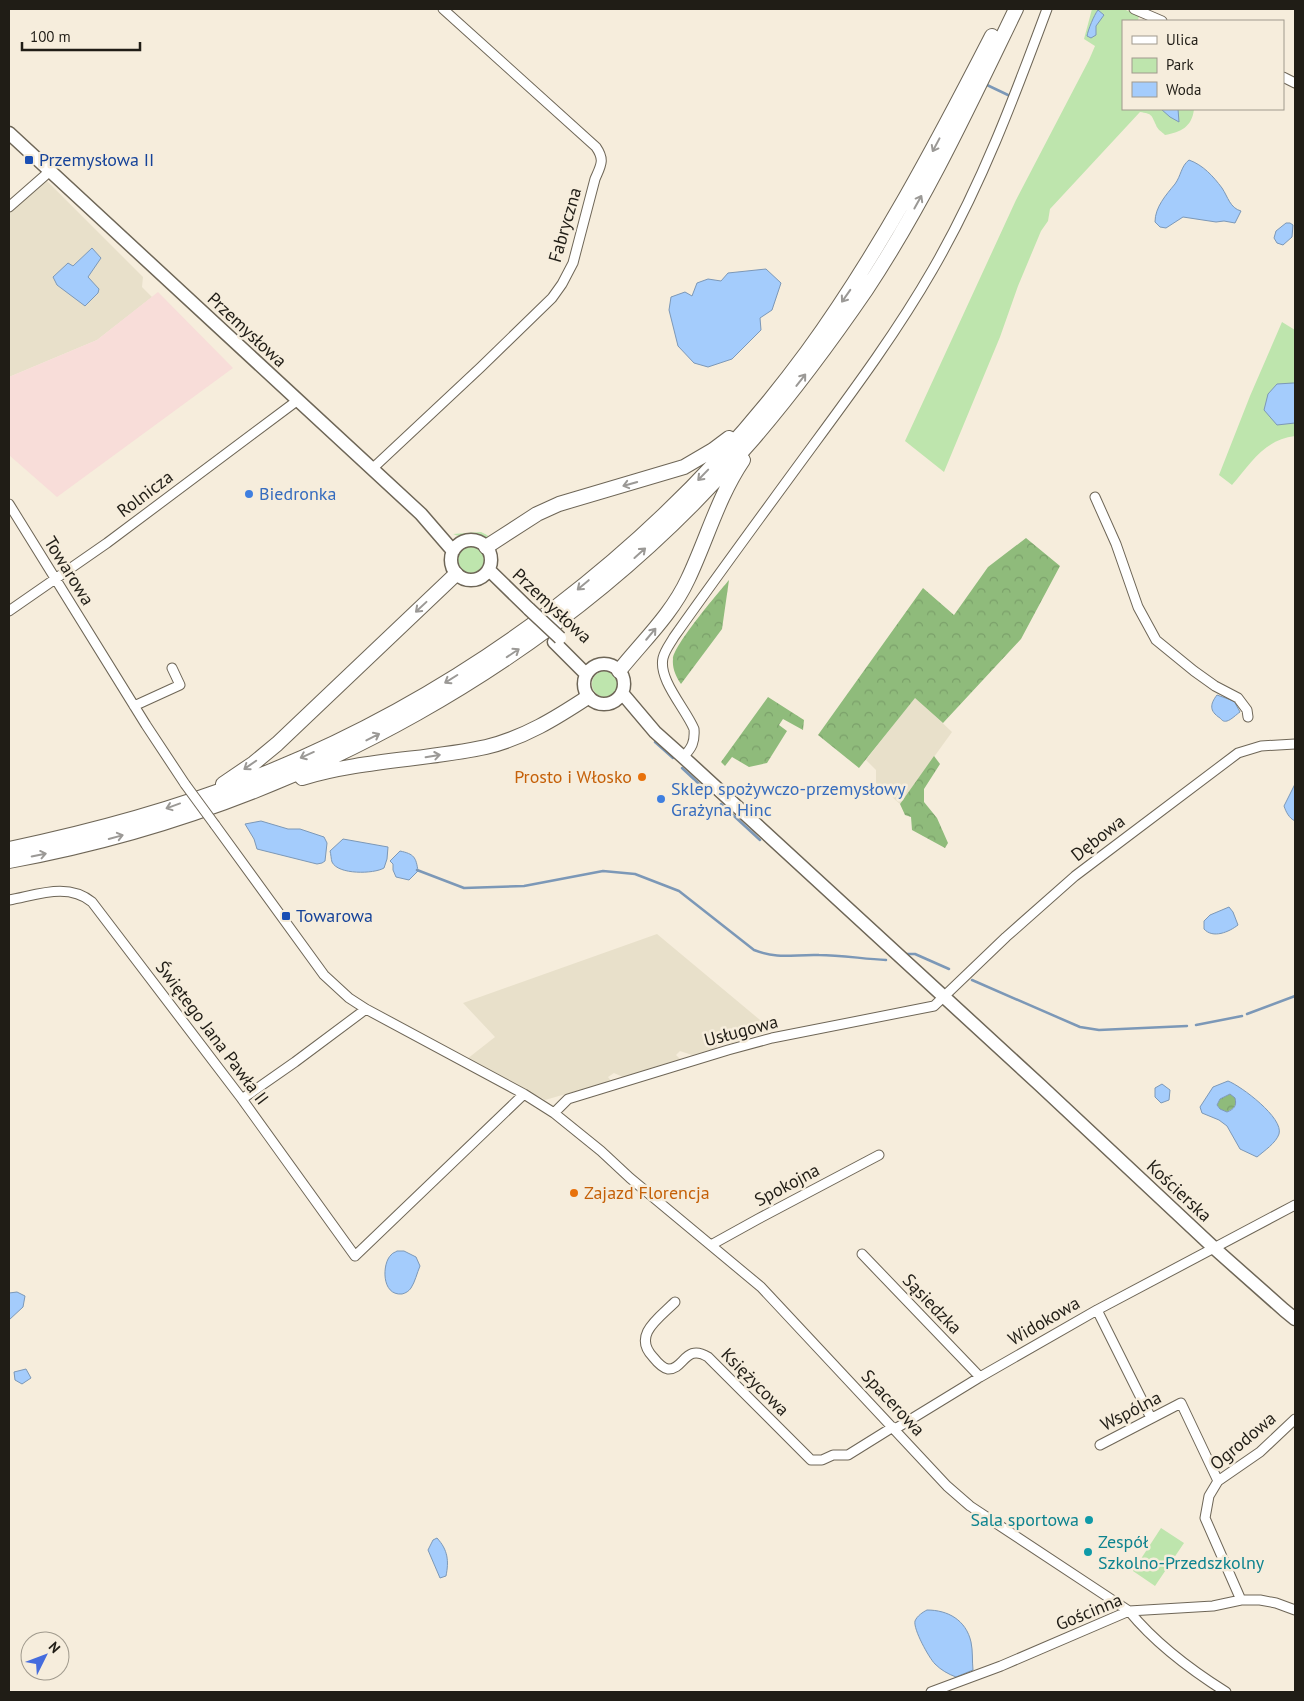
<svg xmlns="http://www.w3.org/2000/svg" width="1304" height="1701" viewBox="0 0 1304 1701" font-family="'PT Sans',sans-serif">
  <defs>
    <pattern id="forest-crowns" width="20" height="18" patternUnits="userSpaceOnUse" patternTransform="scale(1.25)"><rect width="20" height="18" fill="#8fbb7b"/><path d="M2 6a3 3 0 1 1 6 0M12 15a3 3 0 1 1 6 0" fill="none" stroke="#7ba06a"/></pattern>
  </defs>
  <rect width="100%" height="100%" fill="#f6eddc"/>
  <!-- commercial -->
  <path fill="#e8e0ca" d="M 46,180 L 143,277 L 142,287 L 152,297 L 97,340 L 9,377 L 9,212 Z
    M 915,697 L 952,732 L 900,804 L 876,783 L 876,770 L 866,760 Z
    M 657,934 L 772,1030 L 732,1043 L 726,1039 L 719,1041 L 716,1048 L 692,1055 L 680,1051 L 676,1055 L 680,1059 L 623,1077 L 614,1073 L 608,1077 L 611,1081 L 545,1100 L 467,1059 L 495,1037 L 463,1003 Z"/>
  <!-- industrial -->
  <path fill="#f8ddd9" d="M 158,292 L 233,368 L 57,497 L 9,455 L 9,377 L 97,340 Z"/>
  <!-- green -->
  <path fill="#bee5ad" d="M 1092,9 L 1123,9 L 1139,15 L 1138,21 L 1123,21 L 1123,109 L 1194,109 C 1192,127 1181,132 1165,135 C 1162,132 1157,129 1156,125 C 1151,114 1152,114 1140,112 L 1050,209 L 1048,221 L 1041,231 L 1018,286 L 1000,337 L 944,472 L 905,441 L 1016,200 L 1089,60 L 1095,46 L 1084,39 Z
    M 1282,322 L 1295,330 L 1295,436 C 1264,440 1252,462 1232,485 L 1219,475 L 1250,396 Z
    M 481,532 L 487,535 L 491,539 L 461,537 L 453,534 Z
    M458 560a13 13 0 1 1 26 0a13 13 0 1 1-26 0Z
    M592 684a13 13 0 1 1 26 0a13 13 0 1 1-26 0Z
    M 1161,1528 L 1184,1543 L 1155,1586 L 1133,1571 Z"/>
  <!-- forest -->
  <path fill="url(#forest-crowns)" d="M 1026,538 L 1060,566 L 1021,639 L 943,723 L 915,698 L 859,768 L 818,735 L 923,588 L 954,615 L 988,567 Z
    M 729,580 L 722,629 L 681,684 C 676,677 672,668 673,659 C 673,646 718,593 729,580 Z
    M 768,697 L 804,720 L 803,730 L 783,719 L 779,725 L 787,731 L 767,763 L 749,767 L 732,757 L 725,766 L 721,762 Z
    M 934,756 L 940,764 L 924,789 L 924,802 L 937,818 L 948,843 L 945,848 L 912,830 L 911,817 L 905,815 L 900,804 Z
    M 1230,1094 L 1235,1097 C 1237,1106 1234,1108 1227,1112 L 1220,1109 L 1217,1105 L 1220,1099 Z"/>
  <!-- water -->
  <path fill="#a4ccfc" stroke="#7c98b7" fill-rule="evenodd" d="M 1098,10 L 1104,15 L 1096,26 L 1096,35 L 1091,38 L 1087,36 C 1088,30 1094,15 1098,10 Z
    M 1161,109 L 1178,109 L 1179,122 L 1170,117 Z
    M 1189,160 C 1203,165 1213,176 1222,188 C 1228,197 1230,208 1241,211 L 1235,223 L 1224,221 L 1216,222 L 1183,217 L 1166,228 L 1160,227 L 1155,222 C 1155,207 1166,195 1175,184 C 1181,176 1181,166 1189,160 Z
    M 1286,223 L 1290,223 L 1293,225 L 1292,237 L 1283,245 L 1277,243 L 1274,238 L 1276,231 Z
    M 92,248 L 101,258 L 88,277 L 99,289 L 98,293 L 85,306 L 57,285 L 53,277 L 68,263 L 73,266 Z
    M 766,269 L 781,283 L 772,310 L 760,318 L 761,330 L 732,359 L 708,367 L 694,363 L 678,346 L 669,310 L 671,297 L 685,292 L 692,296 L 697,283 L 708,279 L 721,281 L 728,273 Z
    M 1293,383 L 1295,383 L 1295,423 L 1277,425 L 1264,410 L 1268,394 L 1277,384 Z
    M 1217,695 L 1234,701 L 1240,712 C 1237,714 1231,720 1227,721 C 1223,722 1222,720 1220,718 C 1209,711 1210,704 1217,695 Z
    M 1295,784 L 1295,821 C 1289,818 1286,812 1284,806 Z
    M 261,821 L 288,829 L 300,829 L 324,837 L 327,843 L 325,861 L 322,863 L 317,864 L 257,849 L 254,839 L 245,824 Z
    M 343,839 L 388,847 L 387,859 L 384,868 C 374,874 338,875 332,862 C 331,859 331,854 330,851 Z
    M 400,851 C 414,854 416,857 418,871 L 409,880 L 396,877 L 393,870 L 393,864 L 390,861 Z
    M 1229,907 L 1233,912 L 1238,925 C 1229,932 1213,939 1204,929 L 1204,921 L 1210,915 Z
    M 1228,1081 C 1241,1086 1284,1118 1279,1134 C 1276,1143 1264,1151 1257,1157 L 1240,1149 L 1227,1126 L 1219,1120 L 1202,1113 L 1200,1107 L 1213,1087 ZM 1230,1094 L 1235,1098 C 1237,1106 1234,1109 1227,1112 L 1220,1109 L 1217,1105 L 1220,1099 Z
    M 1162,1084 L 1170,1090 L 1169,1100 L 1161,1103 L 1155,1097 L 1155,1088 Z
    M 397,1251 L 404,1251 L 416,1257 L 420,1266 C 417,1273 415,1282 411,1288 C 409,1291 406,1293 402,1294 C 381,1296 382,1263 391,1255 C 392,1253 396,1252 397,1251 Z
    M 17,1292 L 25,1296 L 23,1307 L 9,1320 L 9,1293 Z
    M 26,1369 L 31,1378 L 22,1384 L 15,1380 L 14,1372 Z
    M 437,1538 C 448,1550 449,1561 446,1576 L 440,1578 L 428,1550 L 433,1540 Z
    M 927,1610 C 948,1610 966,1620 971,1642 C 973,1651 972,1661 973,1670 L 956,1677 C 948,1674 941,1670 935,1664 C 929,1658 913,1629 915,1621 C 917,1616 923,1612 927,1610 Z"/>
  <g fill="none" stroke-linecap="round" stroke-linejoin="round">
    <!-- stream -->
    <path stroke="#7c98b7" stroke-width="2.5" d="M 987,85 L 1008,95
      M 655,742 L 673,758
      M 682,768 L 711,795
      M 721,804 L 760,840
      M 417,870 L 464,888 L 524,886 L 603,871 L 635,874 L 679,891 L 754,950 C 780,960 793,954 819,955 C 841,955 864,959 886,960
      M 905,954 L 915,954 L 949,969
      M 972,980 L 1080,1027 L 1099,1030 L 1187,1026
      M 1247,1014 L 1295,996
      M 1196,1025 L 1242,1016"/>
    <defs>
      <path id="minor" d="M 1134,9 L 1162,21
        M 1283,77 L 1295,83
        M 9,207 L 50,171
        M 372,469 L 481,367 L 552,298 L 562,284 L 573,263 L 595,179 C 601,165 605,160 596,147 L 443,9
        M 1095,497 L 1116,544 L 1138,607 L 1156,640 L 1194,671 L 1215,686 L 1238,698 L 1247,710 L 1248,717
        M 9,504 L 146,725 L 185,784
        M 9,611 L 107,543 L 298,400
        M 134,706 L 180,685 L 172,668
        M 683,757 C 692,748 695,742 694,729 C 686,709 658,680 663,658 C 665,650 670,644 674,637 C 720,572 767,508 814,444 C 856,387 898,330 933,269 C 981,186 1014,98 1047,9
        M 215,825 L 324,975 L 349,998 L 366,1009 L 524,1094 L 554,1113 L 601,1151 L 630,1178 L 761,1287 L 947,1486 L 970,1506 L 1129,1611 C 1156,1644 1191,1670 1226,1692
        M 9,900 C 37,895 68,882 92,902 L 242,1099 L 355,1256 L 524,1094
        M 242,1099 L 295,1062 L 366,1009
        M 554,1113 L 568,1099 L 728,1050 L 772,1038 L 934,1006 L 1006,937 L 1075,876 L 1238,753 L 1261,746 L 1295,744
        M 711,1245 L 758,1219 L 879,1155
        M 862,1254 L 980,1377
        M 675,1302 C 659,1318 632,1335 653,1357 C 657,1362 662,1368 668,1369 C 684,1370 685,1343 708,1357 L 811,1460 L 822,1460 L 833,1455 L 848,1455 L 893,1427
        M 1097,1310 L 1151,1418
        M 895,1429 L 980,1377 L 1097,1310 L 1295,1205
        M 1100,1445 L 1181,1403 L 1218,1481
        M 1241,1600 L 1205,1518 L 1209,1496 L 1218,1481 L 1260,1452 L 1295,1419
        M 931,1692 L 1001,1666 L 1129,1611 L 1213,1606 L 1241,1600 L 1260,1600 L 1276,1603 L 1295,1610"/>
      <path id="secondary" d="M 9,133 L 421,514 L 453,551
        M451 560a20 20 0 1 1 40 0a20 20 0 1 1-40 0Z
        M 489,570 L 529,609
        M 554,642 L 586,674
        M584 684a20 20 0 1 1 40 0a20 20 0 1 1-40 0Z
        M 622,693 L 655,732 L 683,757 L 1041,1086 L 1213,1247 L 1284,1310 L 1295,1319"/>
      <path id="primary" d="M 486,547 L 537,514 L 559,504 L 684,467 L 713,450 L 729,438
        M 619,671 C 643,641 672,614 688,579 C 707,539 718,497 743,460
        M 302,778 C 361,760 426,760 486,747 C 524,738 556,718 588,697
        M 223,784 L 254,763 L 277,744 L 456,574
        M 9,849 C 90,832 169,811 246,781 C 468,695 666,544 807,352 C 879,253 936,145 992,36
        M 9,861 C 294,809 564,660 753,439 C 794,391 831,341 866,290 C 925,201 970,104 1016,9"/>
    </defs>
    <!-- minor casing -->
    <use href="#minor" stroke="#6e6657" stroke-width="11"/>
    <!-- secondary casing -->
    <use href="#secondary" stroke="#6e6657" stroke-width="15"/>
    <!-- primary casing -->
    <use href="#primary" stroke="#6e6657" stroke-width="16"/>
    <!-- minor -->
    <use href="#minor" stroke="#fff" stroke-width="9"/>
    <!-- secondary -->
    <use href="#secondary" stroke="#fff" stroke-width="12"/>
    <!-- primary -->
    <use href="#primary" stroke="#fff" stroke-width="14"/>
    <defs>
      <path id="minor-bridge" d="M 185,784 L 215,825"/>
      <path id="secondary-bridge" d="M 529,609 L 560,638"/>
    </defs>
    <!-- minor-bridge casing -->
    <use href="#minor-bridge" stroke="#6e6657" stroke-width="11" stroke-linecap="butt"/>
    <!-- secondary-bridge casing -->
    <use href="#secondary-bridge" stroke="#6e6657" stroke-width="15" stroke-linecap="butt"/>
    <!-- minor-bridge -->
    <use href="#minor-bridge" stroke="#fff" stroke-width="9"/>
    <!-- secondary-bridge -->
    <use href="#secondary-bridge" stroke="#fff" stroke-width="12"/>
  </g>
  <!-- one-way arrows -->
  <defs><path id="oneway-shaft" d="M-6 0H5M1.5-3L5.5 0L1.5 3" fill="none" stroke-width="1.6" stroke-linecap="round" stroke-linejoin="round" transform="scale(1.25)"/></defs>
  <g stroke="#9b9996">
    <use href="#oneway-shaft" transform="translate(936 145) rotate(118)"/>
    <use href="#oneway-shaft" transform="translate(918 202) rotate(-61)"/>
    <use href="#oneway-shaft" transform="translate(846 296) rotate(125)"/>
    <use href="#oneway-shaft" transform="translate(801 380) rotate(-52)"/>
    <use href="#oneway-shaft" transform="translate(703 475) rotate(134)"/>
    <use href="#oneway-shaft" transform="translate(630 484) rotate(164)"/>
    <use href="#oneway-shaft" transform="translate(640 553) rotate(-42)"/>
    <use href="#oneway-shaft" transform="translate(583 585) rotate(140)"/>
    <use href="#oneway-shaft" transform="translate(421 607) rotate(137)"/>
    <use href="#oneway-shaft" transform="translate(651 634) rotate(-50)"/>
    <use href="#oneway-shaft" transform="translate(513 653) rotate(-34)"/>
    <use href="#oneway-shaft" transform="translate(451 679) rotate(148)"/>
    <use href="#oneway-shaft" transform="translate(373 737) rotate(-27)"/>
    <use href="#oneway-shaft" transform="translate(307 755) rotate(156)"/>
    <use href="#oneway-shaft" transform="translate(433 756) rotate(-9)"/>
    <use href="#oneway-shaft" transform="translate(250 765) rotate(145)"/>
    <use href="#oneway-shaft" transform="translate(173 806) rotate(160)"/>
    <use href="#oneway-shaft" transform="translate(116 837) rotate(-15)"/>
    <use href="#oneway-shaft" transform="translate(39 855) rotate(-11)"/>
  </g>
  <!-- markers -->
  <g fill="#1a4fb4" stroke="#f6eddc" stroke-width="2">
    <rect x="24" y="155" width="10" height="10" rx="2.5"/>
    <rect x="281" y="911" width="10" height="10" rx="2.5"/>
  </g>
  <g fill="#3f7fe0" stroke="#f6eddc" stroke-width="2">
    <circle cx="249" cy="494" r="5"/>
    <circle cx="661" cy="799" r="5"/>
  </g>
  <g fill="#e8710a" stroke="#f6eddc" stroke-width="2">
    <circle cx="642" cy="777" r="5"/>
    <circle cx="574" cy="1193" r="5"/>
  </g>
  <g fill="#0f9aa8" stroke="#f6eddc" stroke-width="2">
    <circle cx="1089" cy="1520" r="5"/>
    <circle cx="1088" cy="1552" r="5"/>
  </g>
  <g text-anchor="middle" stroke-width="5" stroke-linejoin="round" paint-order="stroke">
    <!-- transit labels -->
    <g font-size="18" fill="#164399" stroke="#f6eddc" text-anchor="start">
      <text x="39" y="166">Przemysłowa II</text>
      <text x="296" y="922">Towarowa</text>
    </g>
    <!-- street labels -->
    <g font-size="18" fill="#201d16" stroke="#f6eddc">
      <text transform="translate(565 225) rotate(-74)" y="6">Fabryczna</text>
      <text transform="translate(247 330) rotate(43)" y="6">Przemysłowa</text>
      <text transform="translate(145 494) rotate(-37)" y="6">Rolnicza</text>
      <text transform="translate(69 571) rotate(58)" y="6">Towarowa</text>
      <text transform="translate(552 606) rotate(43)" y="6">Przemysłowa</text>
      <text transform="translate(1098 838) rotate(-38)" y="6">Dębowa</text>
      <text transform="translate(741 1031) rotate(-15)" y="6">Usługowa</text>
      <text transform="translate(212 1033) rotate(53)" y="6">Świętego Jana Pawła II</text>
      <text transform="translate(787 1185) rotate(-28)" y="6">Spokojna</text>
      <text transform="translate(1179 1191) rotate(43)" y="6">Kościerska</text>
      <text transform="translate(932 1304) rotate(46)" y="6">Sąsiedzka</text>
      <text transform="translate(1044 1321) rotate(-30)" y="6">Widokowa</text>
      <text transform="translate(755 1382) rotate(45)" y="6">Księżycowa</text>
      <text transform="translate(893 1403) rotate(47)" y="6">Spacerowa</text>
      <text transform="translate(1131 1411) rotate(-27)" y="6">Wspólna</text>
      <text transform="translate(1243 1441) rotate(-40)" y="6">Ogrodowa</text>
      <text transform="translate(1089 1612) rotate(-22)" y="6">Gościnna</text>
    </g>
    <!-- shop labels -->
    <g font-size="18" fill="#366cbe" stroke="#f6eddc" text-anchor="start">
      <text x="259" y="500">Biedronka</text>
      <text x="671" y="795">Sklep spożywczo-przemysłowy<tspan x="671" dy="21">Grażyna Hinc</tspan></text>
    </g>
    <!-- food labels -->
    <g font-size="18" fill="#c56008" stroke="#f6eddc" text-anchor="end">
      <text x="632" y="783">Prosto i Włosko</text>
      <text x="584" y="1199" text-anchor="start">Zajazd Florencja</text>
    </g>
    <!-- culture labels -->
    <g font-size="18" fill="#0d838f" stroke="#f6eddc" text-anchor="end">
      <text x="1079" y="1526">Sala sportowa</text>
      <text x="1098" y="1548" text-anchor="start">Zespół<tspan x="1098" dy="21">Szkolno-Przedszkolny</tspan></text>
    </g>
  </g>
  <!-- border -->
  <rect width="1304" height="1701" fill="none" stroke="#201d16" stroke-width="20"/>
  <!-- legend -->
  <rect x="1122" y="20" width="162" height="90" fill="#f6eddc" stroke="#a09a8d"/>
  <rect x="1132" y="36" width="25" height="8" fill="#ffffff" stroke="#a09a8d"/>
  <text x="1166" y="45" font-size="15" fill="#201d16">Ulica</text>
  <rect x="1132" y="58" width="25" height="15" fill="#bee5ad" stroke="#a09a8d"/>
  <text x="1166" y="70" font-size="15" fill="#201d16">Park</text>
  <rect x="1132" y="82" width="25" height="15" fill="#a4ccfc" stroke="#a09a8d"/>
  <text x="1166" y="95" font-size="15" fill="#201d16">Woda</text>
  <!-- north arrow -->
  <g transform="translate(45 1656) rotate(48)"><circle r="24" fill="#f6eddc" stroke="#a09a8d"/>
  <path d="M0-4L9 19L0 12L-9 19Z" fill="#456cde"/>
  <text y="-8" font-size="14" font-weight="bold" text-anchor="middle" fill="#201d16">N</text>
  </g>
  <!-- scale -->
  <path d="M22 42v8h118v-8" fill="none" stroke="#201d16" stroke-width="2.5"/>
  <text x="30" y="42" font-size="15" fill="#201d16" stroke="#f6eddc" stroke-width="4" paint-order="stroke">100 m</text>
</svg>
